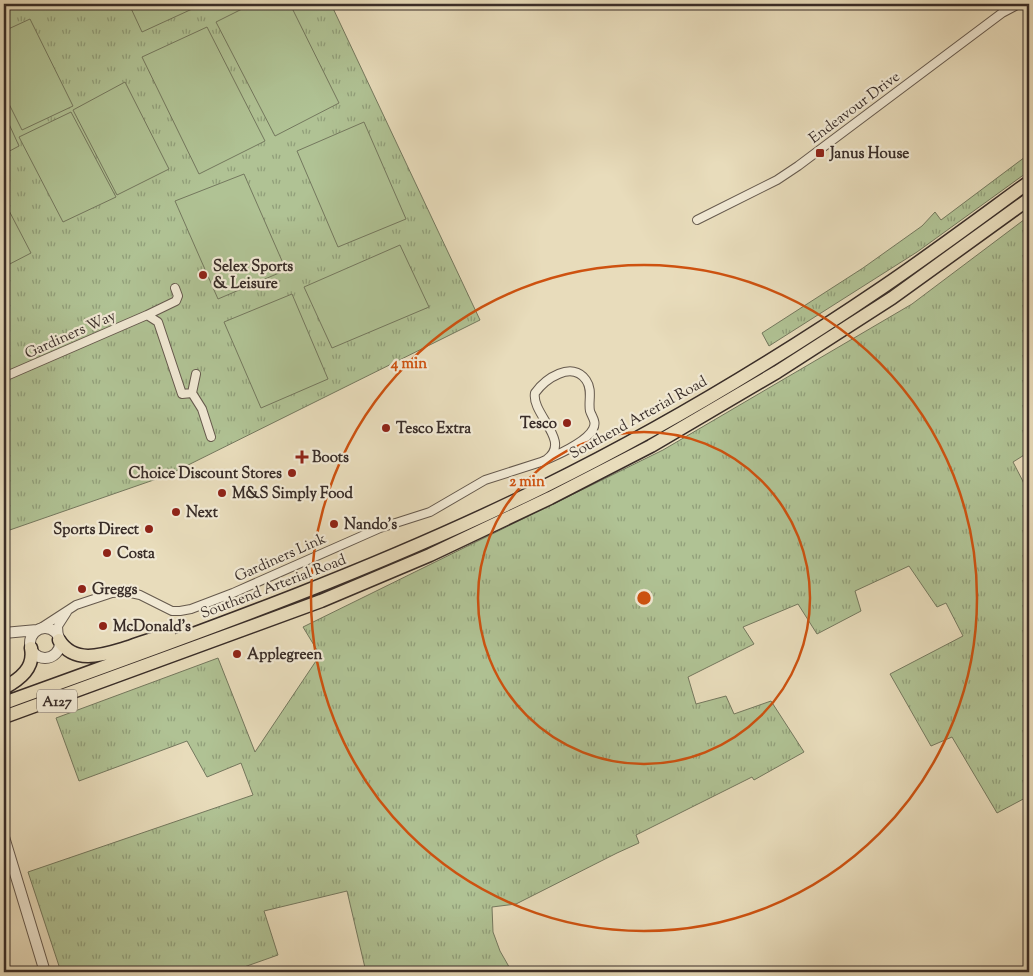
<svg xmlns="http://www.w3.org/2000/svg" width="1033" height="976" viewBox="0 0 1033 976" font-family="'Sorts Mill Goudy',serif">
  <defs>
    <pattern id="grass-tufts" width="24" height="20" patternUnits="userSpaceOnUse" patternTransform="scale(1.25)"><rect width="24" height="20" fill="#b0c294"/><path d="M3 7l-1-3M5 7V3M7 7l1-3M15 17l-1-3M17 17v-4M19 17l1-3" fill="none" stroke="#909e79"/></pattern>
  </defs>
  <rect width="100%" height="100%" fill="#e8dcbb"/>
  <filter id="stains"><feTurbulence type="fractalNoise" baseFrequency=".004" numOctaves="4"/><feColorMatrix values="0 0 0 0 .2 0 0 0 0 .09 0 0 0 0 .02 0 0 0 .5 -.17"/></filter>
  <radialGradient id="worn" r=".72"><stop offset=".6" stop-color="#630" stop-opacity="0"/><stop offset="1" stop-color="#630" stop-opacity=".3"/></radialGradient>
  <!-- grass -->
  <path fill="url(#grass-tufts)" stroke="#74785e" d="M 4,4 L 331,4 L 480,320 L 168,475 L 4,532 Z
    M 1029,154 L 1029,171 L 917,252 L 769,346 L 762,333 L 863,268 L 922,226 L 935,212 L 941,220 Z
    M 1029,216 L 1029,452 L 1013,462 L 1029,493 L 1029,796 L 997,813 L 952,737 L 931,746 L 890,674 L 963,636 L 946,603 L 937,607 L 909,566 L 855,591 L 861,611 L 817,634 L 798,604 L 743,627 L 754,644 L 688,677 L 696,704 L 726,696 L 734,714 L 771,701 L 804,752 L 754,780 L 752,777 L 636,835 L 639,843 L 617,853 L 516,904 L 492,907 L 493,932 L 500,951 L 512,972 L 366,972 L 347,891 L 264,911 L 278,955 L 230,972 L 61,972 L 28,872 L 253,795 L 241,763 L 207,777 L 187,741 L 79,781 L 56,718 L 218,658 L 255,752 L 320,655 L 303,627 L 663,450 L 912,304 Z"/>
  <!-- pitch -->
  <path fill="#b0c294" stroke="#74785e" d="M 129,4 L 203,4 L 142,32 Z
    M 252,4 L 290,4 L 339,103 L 275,136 L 216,22 Z
    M 30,19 L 73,106 L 22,130 L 4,94 L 4,31 Z
    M 207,27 L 265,141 L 199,174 L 142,57 Z
    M 125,82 L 169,169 L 117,195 L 73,110 Z
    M 71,112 L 116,197 L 63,222 L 19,137 Z
    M 4,113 L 19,146 L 4,154 Z
    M 364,122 L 406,219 L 338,247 L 297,151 Z
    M 244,174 L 286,270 L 218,299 L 175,201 Z
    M 4,201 L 31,253 L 4,267 Z
    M 400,245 L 429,307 L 332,348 L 304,287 Z
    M 292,294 L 328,379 L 261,408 L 224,322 Z"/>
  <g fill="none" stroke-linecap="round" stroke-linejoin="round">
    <defs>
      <path id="minor" d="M 697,220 L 777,180 L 798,166 L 1002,13 L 1019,4
        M 147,315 L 176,301 L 178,296 L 175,288
        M 4,377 L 147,315 L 158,322 L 182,394 L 192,393 L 196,374
        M 192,393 L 202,409 L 211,437
        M 39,629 L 76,605 L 112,593 L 126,592 L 140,595 L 172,611 L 180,611 L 191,609 L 233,593 L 380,528 L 430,512 L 485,480 L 541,462 C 555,456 586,443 593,429 C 597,422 592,417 590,411 C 588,401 593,390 586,380 C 572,360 545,379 535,393 C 531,414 572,441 547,459
        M 59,640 L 58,626 L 67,612"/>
      <path id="tertiary" d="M30 643a15 15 0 1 1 30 0a15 15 0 1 1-30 0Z
        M 4,633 L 37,630
        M 4,837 L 45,972"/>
      <path id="trunk" d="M 59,640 C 75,666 105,654 129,647 C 142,642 156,638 169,634
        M 4,688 C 20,679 35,668 31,648
        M 4,703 C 186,637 369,573 543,487 C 661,429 774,361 883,287 C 933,253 981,217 1029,182
        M 4,717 L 321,601 L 430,555 L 550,498 L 651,446 L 777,372 L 892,298 L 1029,199"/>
    </defs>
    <!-- minor casing -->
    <use href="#minor" stroke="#65594d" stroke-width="10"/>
    <!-- tertiary casing -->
    <use href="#tertiary" stroke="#65594d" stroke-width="12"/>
    <!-- trunk casing -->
    <use href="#trunk" stroke="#392d28" stroke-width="15"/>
    <!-- minor -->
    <use href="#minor" stroke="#f0e8d3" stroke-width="8"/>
    <!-- tertiary -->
    <use href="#tertiary" stroke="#f0e8d3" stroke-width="10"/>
    <!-- trunk -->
    <use href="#trunk" stroke="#e8dcbb" stroke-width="12"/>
  </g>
  <!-- distance rings -->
  <g fill="none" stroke="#ce5210" stroke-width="2.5">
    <circle cx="644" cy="598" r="166"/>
    <circle cx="644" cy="598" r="333"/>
  </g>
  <!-- markers -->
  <g fill="#8f2418" stroke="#f0e8d3" stroke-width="2">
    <rect x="815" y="148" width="10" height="10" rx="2.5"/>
    <circle cx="203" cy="275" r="5"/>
    <circle cx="567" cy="423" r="5"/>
    <circle cx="386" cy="428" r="5"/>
    <path d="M299.5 449.5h5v5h5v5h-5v5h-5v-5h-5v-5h5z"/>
    <circle cx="292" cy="473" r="5"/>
    <circle cx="222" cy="493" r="5"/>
    <circle cx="176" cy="512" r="5"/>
    <circle cx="334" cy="524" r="5"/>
    <circle cx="149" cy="529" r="5"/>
    <circle cx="107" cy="553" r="5"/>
    <circle cx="82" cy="589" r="5"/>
    <circle cx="103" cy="626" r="5"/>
    <circle cx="237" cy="654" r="5"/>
  </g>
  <g text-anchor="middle" stroke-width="4.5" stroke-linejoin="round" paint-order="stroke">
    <!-- shield labels -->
    <rect fill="#f0e8d3" stroke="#70655b" stroke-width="1" x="37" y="689.5" width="40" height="23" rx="4"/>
    <g font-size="14" font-weight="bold" fill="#392d28">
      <text x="57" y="706">A127</text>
    </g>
    <!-- street labels -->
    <g font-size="15" fill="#392d28" stroke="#f0e8d3">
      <text transform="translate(854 107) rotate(-37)" y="5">Endeavour Drive</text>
      <text transform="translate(70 334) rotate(-24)" y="5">Gardiners Way</text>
      <text transform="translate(638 417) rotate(-29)" y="5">Southend Arterial Road</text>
      <text transform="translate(280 557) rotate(-24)" y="5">Gardiners Link</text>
      <text transform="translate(273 586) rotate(-21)" y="5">Southend Arterial Road</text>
    </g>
    <!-- poi labels -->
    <g font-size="15" font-weight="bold" fill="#392d28" stroke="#f0e8d3" text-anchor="start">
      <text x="830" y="158">Janus House</text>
      <text x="213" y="271">Selex Sports<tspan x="213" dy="17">&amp; Leisure</tspan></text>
      <text x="557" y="428" text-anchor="end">Tesco</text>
      <text x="396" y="433">Tesco Extra</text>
      <text x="312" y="462">Boots</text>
      <text x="282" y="478" text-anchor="end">Choice Discount Stores</text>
      <text x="232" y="498">M&amp;S Simply Food</text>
      <text x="186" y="517">Next</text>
      <text x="344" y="529">Nando's</text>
      <text x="139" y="534" text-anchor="end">Sports Direct</text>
      <text x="117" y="558">Costa</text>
      <text x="92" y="594">Greggs</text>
      <text x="113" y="631">McDonald's</text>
      <text x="247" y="659">Applegreen</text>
    </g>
  </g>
  <circle cx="644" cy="598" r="8" fill="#ce5210" stroke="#f0e8d3" stroke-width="2.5"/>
  <g font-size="15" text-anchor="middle" font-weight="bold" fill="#ce5210" stroke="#f0e8d3" stroke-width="4.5" stroke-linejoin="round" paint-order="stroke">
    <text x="409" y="368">4 min</text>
    <text x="527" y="486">2 min</text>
  </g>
  <!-- margin -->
  <rect width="1033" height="976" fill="none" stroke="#e8dcbb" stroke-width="20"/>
  <rect x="5" y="5" width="1023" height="966" fill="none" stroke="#392d28" stroke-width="2.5"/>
  <rect x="10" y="10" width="1013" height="956" fill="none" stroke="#392d28"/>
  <rect width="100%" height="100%" filter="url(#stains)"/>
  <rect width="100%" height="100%" fill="url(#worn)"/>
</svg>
